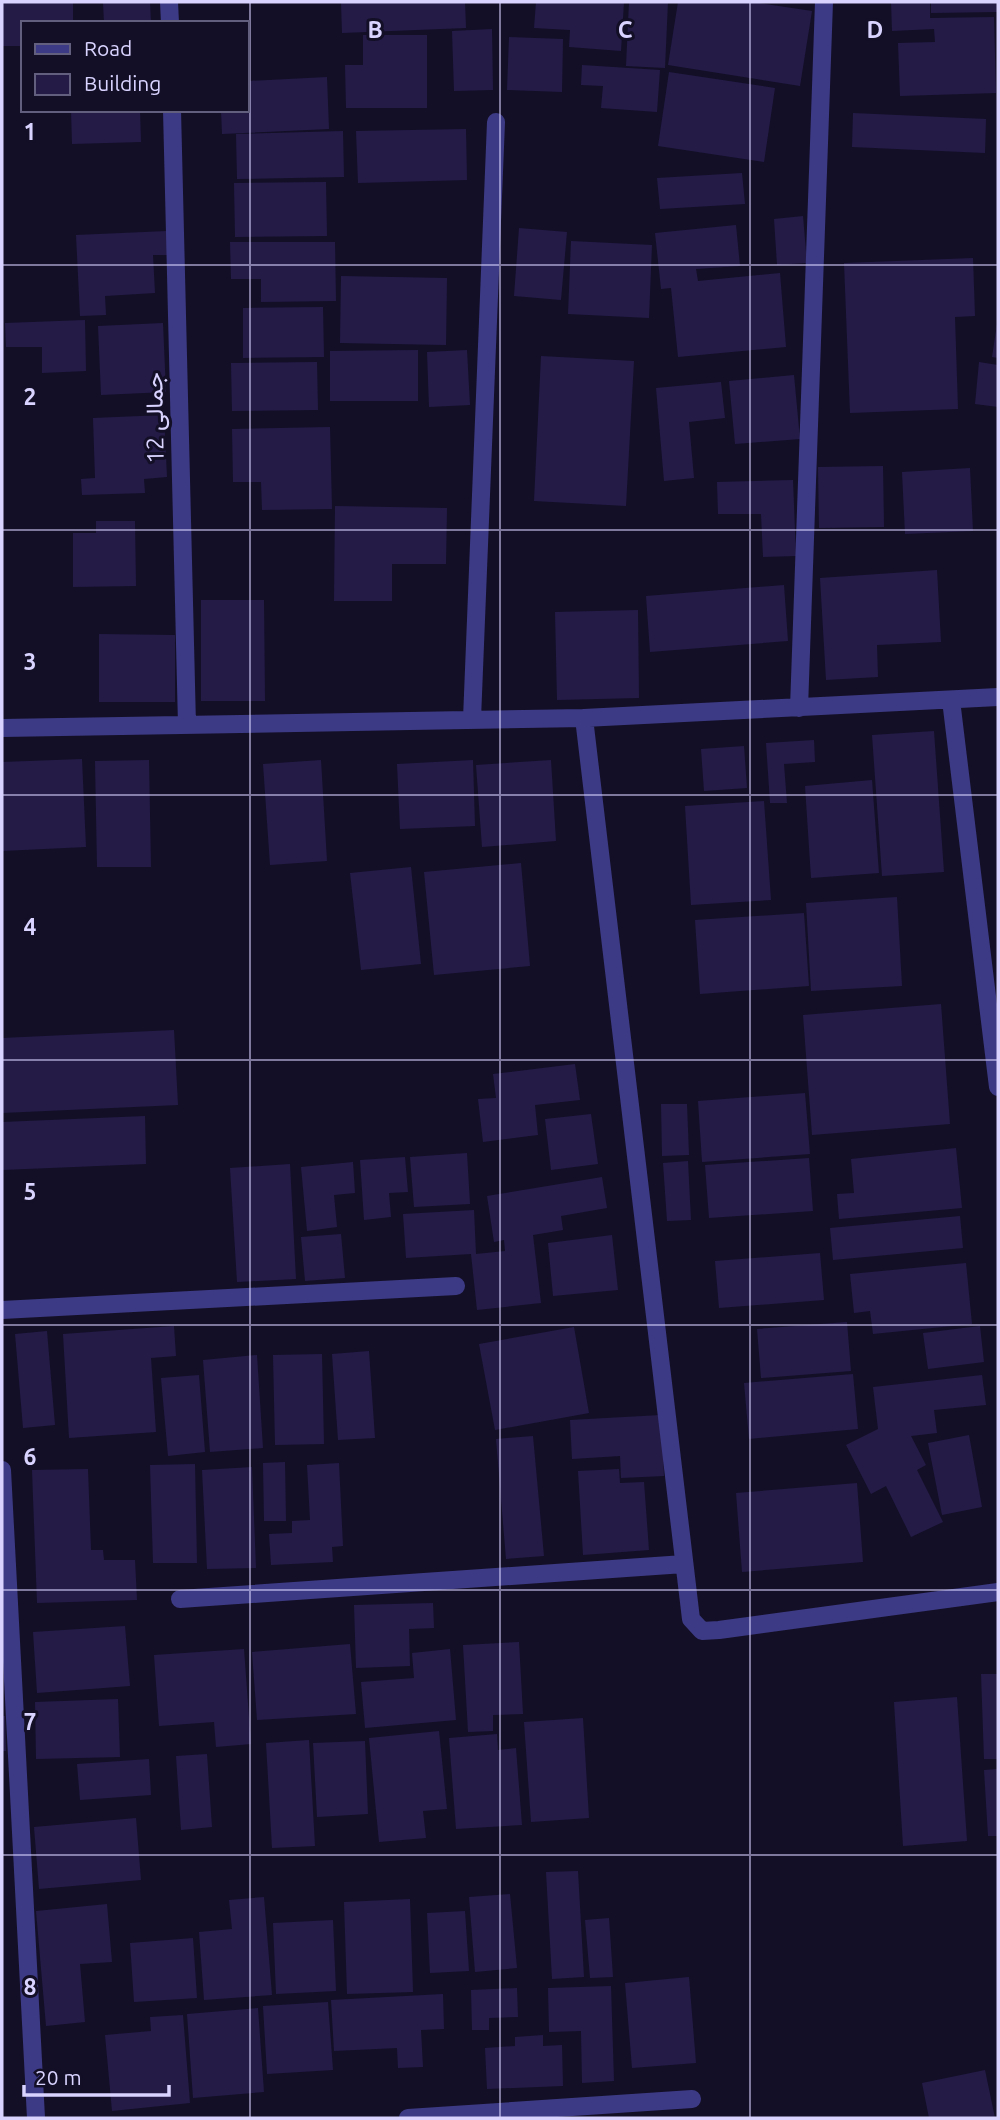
<svg xmlns="http://www.w3.org/2000/svg" width="1000" height="2120" viewBox="0 0 1000 2120" font-family="Ubuntu,Vazirmatn,sans-serif">
  <rect width="100%" height="100%" fill="#130f26"/>
  <!-- building -->
  <path fill="#241b47" d="M 2,2 L 73,2 L 73,23 L 23,23 L 23,46 L 2,46 Z
    M 103,2 L 150,2 L 151,23 L 104,23 Z
    M 341,2 L 465,2 L 466,28 L 342,33 Z
    M 536,2 L 624,2 L 621,51 L 569,47 L 570,30 L 534,28 Z
    M 629,2 L 668,2 L 665,68 L 626,66 Z
    M 678,2 L 752,2 L 812,11 L 800,86 L 668,65 Z
    M 891,2 L 930,2 L 930,18 L 994,17 L 996,93 L 900,96 L 898,43 L 935,42 L 934,29 L 892,31 Z
    M 931,2 L 997,2 L 997,12 L 931,13 Z
    M 492,29 L 493,90 L 454,91 L 452,31 Z
    M 363,35 L 427,35 L 427,108 L 346,108 L 345,65 L 363,65 Z
    M 509,37 L 563,39 L 562,92 L 507,90 Z
    M 582,65 L 660,70 L 657,112 L 601,108 L 603,86 L 581,85 Z
    M 669,72 L 775,88 L 764,162 L 658,146 Z
    M 327,77 L 329,129 L 222,134 L 221,110 L 247,110 L 247,81 Z
    M 71,110 L 140,110 L 141,142 L 72,144 Z
    M 853,113 L 986,119 L 985,153 L 852,147 Z
    M 466,129 L 467,180 L 358,183 L 356,131 Z
    M 343,131 L 344,177 L 237,179 L 236,134 Z
    M 742,173 L 745,204 L 660,209 L 657,178 Z
    M 326,182 L 327,236 L 235,237 L 234,183 Z
    M 803,216 L 807,263 L 777,265 L 774,219 Z
    M 736,225 L 740,266 L 696,269 L 698,281 L 780,273 L 786,347 L 678,357 L 671,288 L 661,289 L 655,233 Z
    M 519,228 L 567,232 L 561,300 L 514,296 Z
    M 167,231 L 168,255 L 153,255 L 155,293 L 105,296 L 106,315 L 80,316 L 76,235 Z
    M 571,241 L 652,245 L 649,318 L 568,314 Z
    M 230,242 L 335,242 L 336,301 L 261,302 L 261,279 L 231,279 Z
    M 973,258 L 975,316 L 955,317 L 958,409 L 850,413 L 844,263 Z
    M 341,276 L 447,278 L 446,345 L 340,343 Z
    M 323,307 L 324,357 L 243,358 L 243,308 Z
    M 85,320 L 86,371 L 42,373 L 42,347 L 6,347 L 5,323 Z
    M 163,323 L 166,392 L 101,395 L 98,326 Z
    M 997,324 L 998,324 L 998,358 L 992,357 Z
    M 418,350 L 418,401 L 330,401 L 330,351 Z
    M 467,350 L 470,405 L 429,407 L 427,352 Z
    M 541,356 L 634,361 L 626,506 L 534,501 Z
    M 317,362 L 318,410 L 232,411 L 231,363 Z
    M 979,362 L 998,365 L 998,407 L 975,404 Z
    M 794,375 L 800,439 L 735,444 L 729,381 Z
    M 721,382 L 725,418 L 689,422 L 694,478 L 664,481 L 656,388 Z
    M 164,415 L 167,477 L 144,479 L 145,493 L 82,495 L 81,479 L 95,478 L 93,418 Z
    M 330,427 L 332,509 L 262,510 L 261,482 L 233,482 L 232,429 Z
    M 883,466 L 884,527 L 819,528 L 818,467 Z
    M 970,468 L 973,531 L 905,534 L 902,472 Z
    M 793,480 L 796,556 L 763,557 L 761,514 L 718,514 L 717,482 Z
    M 335,506 L 447,508 L 446,564 L 392,564 L 392,601 L 334,601 Z
    M 96,521 L 135,521 L 136,586 L 73,587 L 73,533 L 96,533 Z
    M 937,570 L 941,642 L 877,645 L 878,677 L 826,680 L 820,578 Z
    M 784,585 L 788,641 L 650,652 L 646,596 Z
    M 201,600 L 264,600 L 265,701 L 201,701 Z
    M 638,610 L 639,698 L 557,700 L 555,612 Z
    M 99,634 L 175,635 L 175,702 L 99,702 Z
    M 934,731 L 944,872 L 882,876 L 872,735 Z
    M 814,740 L 815,762 L 784,764 L 787,803 L 770,803 L 766,743 Z
    M 744,746 L 747,788 L 704,791 L 701,749 Z
    M 82,759 L 86,847 L 2,851 L 2,762 Z
    M 149,760 L 151,867 L 97,867 L 95,761 Z
    M 321,760 L 327,861 L 270,865 L 263,764 Z
    M 473,760 L 475,826 L 400,829 L 397,764 Z
    M 551,760 L 556,841 L 482,847 L 476,765 Z
    M 872,780 L 879,873 L 811,878 L 805,786 Z
    M 764,801 L 771,900 L 691,905 L 685,806 Z
    M 521,863 L 530,966 L 434,975 L 424,872 Z
    M 411,867 L 421,964 L 361,970 L 350,873 Z
    M 897,897 L 902,986 L 811,991 L 806,903 Z
    M 804,913 L 809,986 L 700,994 L 695,920 Z
    M 941,1004 L 950,1124 L 812,1135 L 803,1015 Z
    M 174,1030 L 178,1105 L 2,1113 L 2,1038 Z
    M 575,1064 L 580,1100 L 535,1105 L 538,1135 L 483,1142 L 478,1099 L 496,1098 L 493,1074 Z
    M 805,1093 L 810,1154 L 702,1162 L 698,1101 Z
    M 661,1104 L 687,1104 L 689,1155 L 662,1156 Z
    M 591,1114 L 598,1164 L 551,1170 L 545,1119 Z
    M 145,1116 L 146,1164 L 2,1170 L 2,1122 Z
    M 956,1148 L 962,1208 L 839,1219 L 837,1194 L 854,1193 L 851,1159 Z
    M 467,1153 L 470,1204 L 414,1207 L 410,1157 Z
    M 405,1157 L 408,1192 L 389,1193 L 391,1217 L 364,1220 L 360,1160 Z
    M 809,1158 L 813,1211 L 709,1218 L 705,1165 Z
    M 688,1161 L 691,1220 L 667,1221 L 663,1163 Z
    M 353,1162 L 355,1193 L 334,1195 L 337,1227 L 307,1231 L 301,1167 Z
    M 290,1164 L 296,1279 L 237,1282 L 230,1168 Z
    M 602,1177 L 607,1208 L 561,1216 L 563,1230 L 533,1235 L 541,1303 L 477,1310 L 471,1254 L 406,1258 L 403,1214 L 474,1210 L 476,1254 L 505,1251 L 504,1240 L 494,1242 L 487,1196 Z
    M 960,1216 L 963,1248 L 833,1260 L 830,1228 Z
    M 341,1234 L 345,1278 L 305,1281 L 301,1237 Z
    M 612,1235 L 618,1290 L 553,1296 L 548,1243 Z
    M 820,1253 L 824,1300 L 719,1308 L 715,1261 Z
    M 966,1263 L 972,1324 L 873,1334 L 870,1311 L 854,1313 L 850,1274 Z
    M 847,1322 L 851,1371 L 761,1378 L 757,1329 Z
    M 174,1326 L 176,1356 L 151,1358 L 156,1432 L 69,1438 L 63,1334 Z
    M 980,1326 L 984,1362 L 928,1369 L 923,1333 Z
    M 574,1327 L 589,1413 L 495,1430 L 479,1344 Z
    M 47,1331 L 55,1425 L 23,1428 L 15,1334 Z
    M 369,1351 L 375,1438 L 338,1440 L 332,1354 Z
    M 322,1354 L 324,1444 L 275,1445 L 273,1355 Z
    M 257,1355 L 263,1448 L 210,1452 L 203,1360 Z
    M 853,1374 L 858,1429 L 749,1439 L 744,1383 Z
    M 199,1375 L 205,1452 L 168,1456 L 161,1378 Z
    M 982,1375 L 986,1405 L 934,1410 L 937,1433 L 911,1436 L 926,1465 L 917,1470 L 943,1522 L 911,1537 L 886,1486 L 871,1494 L 846,1445 L 878,1429 L 873,1387 Z
    M 661,1415 L 664,1476 L 621,1478 L 620,1456 L 572,1459 L 570,1420 Z
    M 969,1435 L 982,1507 L 942,1515 L 928,1443 Z
    M 533,1436 L 544,1556 L 506,1559 L 496,1439 Z
    M 285,1462 L 286,1521 L 264,1521 L 263,1463 Z
    M 339,1463 L 343,1546 L 332,1547 L 333,1562 L 271,1565 L 269,1534 L 292,1533 L 292,1521 L 310,1520 L 307,1465 Z
    M 195,1464 L 197,1563 L 153,1563 L 150,1465 Z
    M 252,1467 L 256,1568 L 207,1569 L 202,1470 Z
    M 88,1469 L 91,1550 L 103,1550 L 104,1560 L 135,1560 L 137,1600 L 37,1603 L 32,1470 Z
    M 619,1469 L 620,1483 L 644,1482 L 649,1550 L 583,1555 L 578,1471 Z
    M 857,1483 L 863,1562 L 742,1572 L 736,1493 Z
    M 433,1603 L 434,1628 L 409,1629 L 410,1666 L 356,1668 L 354,1605 Z
    M 125,1626 L 130,1686 L 37,1693 L 33,1632 Z
    M 519,1642 L 523,1714 L 493,1715 L 493,1731 L 468,1732 L 463,1645 Z
    M 350,1644 L 356,1714 L 257,1720 L 252,1652 Z
    M 244,1649 L 251,1744 L 216,1747 L 214,1722 L 159,1726 L 154,1655 Z
    M 450,1649 L 456,1720 L 365,1728 L 361,1682 L 414,1678 L 412,1653 Z
    M 981,1674 L 998,1674 L 998,1759 L 984,1759 Z
    M 957,1697 L 967,1841 L 903,1846 L 894,1702 Z
    M 118,1699 L 120,1757 L 36,1759 L 35,1702 Z
    M 2,1716 L 5,1716 L 6,1751 L 2,1751 Z
    M 583,1718 L 589,1818 L 531,1822 L 524,1722 Z
    M 439,1731 L 447,1809 L 423,1811 L 426,1838 L 379,1842 L 369,1738 Z
    M 497,1734 L 498,1750 L 516,1748 L 522,1825 L 456,1829 L 449,1738 Z
    M 309,1740 L 315,1846 L 272,1848 L 266,1743 Z
    M 365,1741 L 368,1814 L 317,1817 L 313,1743 Z
    M 207,1754 L 212,1827 L 181,1830 L 176,1756 Z
    M 149,1759 L 151,1795 L 80,1800 L 77,1764 Z
    M 998,1769 L 998,1836 L 988,1836 L 984,1770 Z
    M 136,1818 L 141,1880 L 39,1889 L 34,1827 Z
    M 578,1871 L 584,1977 L 552,1979 L 546,1872 Z
    M 510,1894 L 517,1968 L 475,1972 L 469,1897 Z
    M 264,1897 L 272,1995 L 204,2000 L 199,1932 L 232,1929 L 229,1900 Z
    M 410,1899 L 413,1992 L 347,1994 L 344,1902 Z
    M 107,1904 L 112,1962 L 80,1964 L 85,2022 L 46,2026 L 36,1911 Z
    M 465,1911 L 469,1971 L 430,1973 L 427,1913 Z
    M 609,1918 L 613,1977 L 590,1978 L 585,1920 Z
    M 333,1920 L 336,1991 L 276,1994 L 273,1923 Z
    M 193,1938 L 197,1998 L 134,2002 L 130,1943 Z
    M 689,1977 L 696,2063 L 632,2068 L 625,1983 Z
    M 611,1986 L 614,2081 L 582,2083 L 581,2031 L 549,2032 L 548,1988 Z
    M 517,1988 L 518,2017 L 489,2018 L 489,2030 L 472,2030 L 471,1990 Z
    M 443,1994 L 444,2029 L 421,2030 L 423,2067 L 398,2068 L 397,2048 L 334,2051 L 331,2000 Z
    M 328,2002 L 333,2070 L 267,2074 L 263,2006 Z
    M 258,2008 L 264,2092 L 193,2098 L 187,2014 Z
    M 183,2015 L 190,2103 L 112,2111 L 105,2035 L 151,2031 L 150,2017 Z
    M 543,2035 L 543,2046 L 562,2045 L 563,2086 L 487,2089 L 485,2048 L 515,2046 L 515,2037 Z
    M 985,2070 L 995,2118 L 929,2118 L 922,2083 Z"/>
  <g fill="none" stroke-linecap="round" stroke-linejoin="round">
    <!-- minor -->
    <path stroke="#3d3a85" stroke-width="18" d="M 169,2 L 170,23
      M 172,110 L 187,725
      M 951,700 L 998,1087
      M 799,708 L 824,2
      M 584,718 L 691,1619 L 702,1631 L 719,1630 L 998,1592
      M 472,719 L 496,122
      M 2,728 L 584,718 L 998,697
      M 2,1310 L 456,1286
      M 2,1470 L 36,2118
      M 180,1599 L 684,1564
      M 408,2118 L 692,2099"/>
  </g>
  <!-- grid -->
  <path fill="none" stroke="#d9d4ff" stroke-width="2" stroke-opacity="0.55" d="M 250,2 L 250,2118M 500,2 L 500,2118M 750,2 L 750,2118M 2,265 L 998,265M 2,530 L 998,530M 2,795 L 998,795M 2,1060 L 998,1060M 2,1325 L 998,1325M 2,1590 L 998,1590M 2,1855 L 998,1855"/>
  <g text-anchor="middle" stroke-width="6" stroke-linejoin="round" paint-order="stroke">
    <!-- street labels -->
    <g font-size="24" fill="#d9d4ff" stroke="#130f26">
      <text transform="translate(155 418) rotate(-91)" y="8">جمالی 12</text>
    </g>
  </g>
  <g font-size="23" text-anchor="middle" font-weight="bold" fill="#d9d4ff" stroke="#130f26" stroke-width="6" stroke-linejoin="round" paint-order="stroke">
    <text x="375" y="38">B</text>
    <text x="625" y="38">C</text>
    <text x="875" y="38">D</text>
    <text x="30" y="140">1</text>
    <text x="30" y="405">2</text>
    <text x="30" y="670">3</text>
    <text x="30" y="935">4</text>
    <text x="30" y="1200">5</text>
    <text x="30" y="1465">6</text>
    <text x="30" y="1730">7</text>
    <text x="30" y="1995">8</text>
  </g>
  <!-- border -->
  <rect width="1000" height="2120" fill="none" stroke="#d9d4ff" stroke-width="7"/>
  <!-- legend -->
  <rect x="21" y="21" width="228" height="91" fill="#130f26" stroke="#625e7d" stroke-width="2"/>
  <rect x="35" y="44" width="35" height="10" fill="#3d3a85" stroke="#625e7d" stroke-width="2"/>
  <text x="84" y="56" font-size="21" fill="#d9d4ff">Road</text>
  <rect x="35" y="74" width="35" height="21" fill="#241b47" stroke="#625e7d" stroke-width="2"/>
  <text x="84" y="91" font-size="21" fill="#d9d4ff">Building</text>
  <!-- scale -->
  <path d="M24 2085v10h145v-10" fill="none" stroke="#d9d4ff" stroke-width="3.5"/>
  <text x="35" y="2085" font-size="21" fill="#d9d4ff" stroke="#130f26" stroke-width="5" paint-order="stroke">20 m</text>
</svg>
